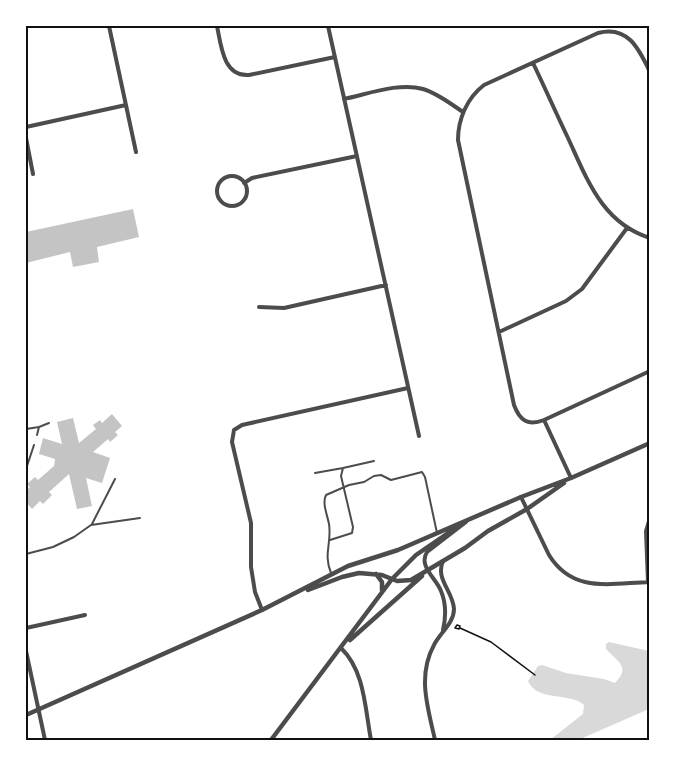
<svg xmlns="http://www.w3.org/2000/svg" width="675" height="766" viewBox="0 0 675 766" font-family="'Golos Text',sans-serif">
  <rect width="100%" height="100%" fill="#fff"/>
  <!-- water -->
  <path fill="#d9d9d9" d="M 609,642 L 649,651 L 649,709 L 578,740 L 550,740 L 583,714 L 584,705 C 570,692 537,702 528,681 L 538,666 L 542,665 L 566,673 L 604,679 L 615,683 C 631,667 618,662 606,649 L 606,644 Z"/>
  <!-- building -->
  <path fill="#c4c4c4" d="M 133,209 L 139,237 L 97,247 L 99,262 L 73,267 L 70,252 L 26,263 L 26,232 Z
    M 112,414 L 122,426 L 115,432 L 118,435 L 110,442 L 108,439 L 93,452 L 110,458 L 102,483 L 86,478 L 92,506 L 77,509 L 69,474 L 49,492 L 52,495 L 43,504 L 40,501 L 32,509 L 26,502 L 26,491 L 30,487 L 27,484 L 35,477 L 38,480 L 54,466 L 55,459 L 39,454 L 43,438 L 62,444 L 57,422 L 73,418 L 79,443 L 96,429 L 93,425 L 100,420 L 102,423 Z"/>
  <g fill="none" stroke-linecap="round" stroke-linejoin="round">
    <!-- path -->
    <path stroke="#111" stroke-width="1.5" d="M 457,625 L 460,626 L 459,629 L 455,628 Z
      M 460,628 L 491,642 L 535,675"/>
    <!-- service -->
    <path stroke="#4c4c4c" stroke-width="2" d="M 26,429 L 39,427
      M 37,435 L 39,427 L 49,423
      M 26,469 L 34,445
      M 315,473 L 343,468
      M 92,524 L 115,479
      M 330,540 L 352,533 L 353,527 L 341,476 L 343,468 L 374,461
      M 26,554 L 53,547 L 74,537 L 91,525 L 140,518
      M 331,573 C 323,554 332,543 329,524 C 327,514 322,503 326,495 L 349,485 L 364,482 L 374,476 L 381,475 L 391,480 L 422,472 L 425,477 L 437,533"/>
    <!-- minor -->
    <path stroke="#4c4c4c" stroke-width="4" d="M 109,26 L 136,152
      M 217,26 C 221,45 223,77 249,75 L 335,57
      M 328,26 L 419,436
      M 533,63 C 545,88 556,113 568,138 C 587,179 602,223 650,238
      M 344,99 C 368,94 399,82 423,89 C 437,93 451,104 463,112
      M 26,127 L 126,105
      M 26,138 L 33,174
      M217 191a15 15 0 1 1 30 0a15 15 0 1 1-30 0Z
      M 244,183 L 252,178 L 357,156
      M 259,307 L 284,308 L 386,285
      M 499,332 L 566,301 L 582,289 L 627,228
      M 544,420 L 650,371
      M 571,478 L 544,420 C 528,426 520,421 514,405 L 458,140 C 458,119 467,98 484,85 L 598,33 C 628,25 639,49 650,72
      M 521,497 L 549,555 C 573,594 611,583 650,582
      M 648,582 L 646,531 L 650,518
      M 262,610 L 255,592 L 251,567 L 251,523 L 232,442 L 234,430 L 242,425 L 408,388
      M 26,628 L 85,615
      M 443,630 C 446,617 446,603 441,591 C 436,578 418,566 427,552 L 466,522
      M 341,648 C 365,671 365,709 371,740
      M 26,651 L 45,740
      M 435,740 C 428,708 417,676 434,645 C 440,633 454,623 454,609 C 453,591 435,579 443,561"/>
    <!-- tertiary -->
    <path stroke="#4c4c4c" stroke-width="4.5" d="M 376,574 L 382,582 L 382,590
      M 308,590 L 342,577 L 359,573 L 382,575 L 397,581 L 411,580 L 465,548 L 488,531 L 527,509 L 564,483
      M 350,640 L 422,576
      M 26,715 L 262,610 L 348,566 L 398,550 L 521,497 L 571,478 L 650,443
      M 271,740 L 392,579 L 416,555 L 457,527"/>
  </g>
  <!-- border -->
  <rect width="675" height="766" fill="none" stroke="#ffffff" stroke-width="54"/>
  <rect x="27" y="27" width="621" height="712" fill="none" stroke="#111" stroke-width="2"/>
</svg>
